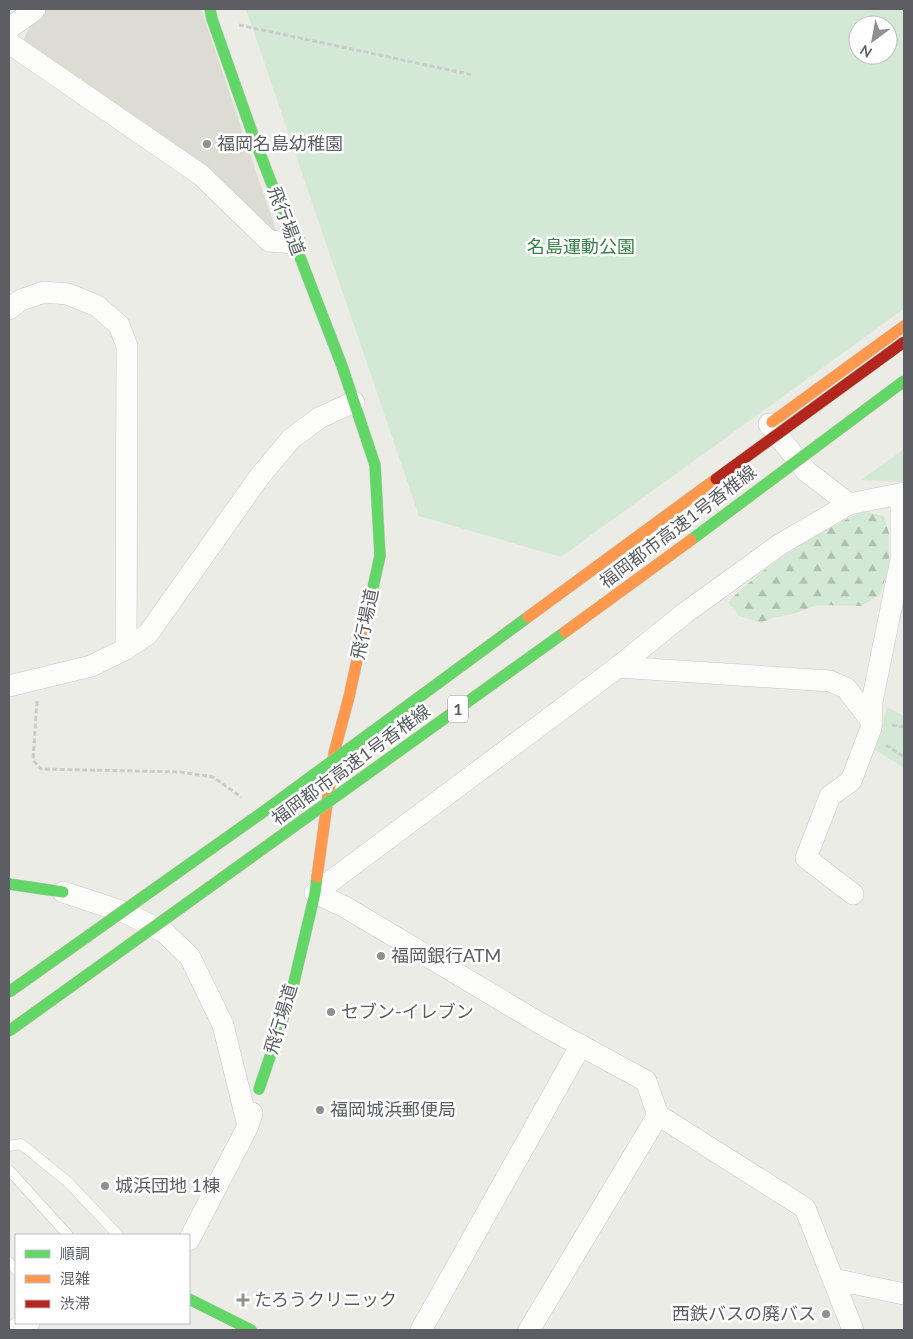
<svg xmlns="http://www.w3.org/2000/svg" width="913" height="1339" viewBox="0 0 913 1339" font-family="Lato,'Noto Sans JP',sans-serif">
  <defs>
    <pattern id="forest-firs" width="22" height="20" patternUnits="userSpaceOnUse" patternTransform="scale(1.25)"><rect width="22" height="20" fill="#d4e9d5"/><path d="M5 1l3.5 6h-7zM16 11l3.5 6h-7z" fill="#afc0b0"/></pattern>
  </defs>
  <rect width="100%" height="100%" fill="#ecece6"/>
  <!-- education -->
  <path fill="#dcdcd4" d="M 42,9 L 201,9 L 278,236 L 22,43 L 27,32 Z"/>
  <!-- forest -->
  <path fill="url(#forest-firs)" d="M 862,511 L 884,516 L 889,533 L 889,567 L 880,595 L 861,606 L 817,605 L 796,613 L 773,618 L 761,623 L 739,616 L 728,602 C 743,588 758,574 775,562 C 802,542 832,527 862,511 Z"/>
  <!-- park -->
  <path fill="#d4e9d5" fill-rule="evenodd" d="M 246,9 L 904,9 L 904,309 L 561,557 L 419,516 ZM 858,25 L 888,25 L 888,55 L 858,55 Z
    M 904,449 L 904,482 L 861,480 Z
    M 887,707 L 904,716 L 904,768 L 875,750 Z"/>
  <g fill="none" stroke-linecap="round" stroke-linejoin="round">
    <defs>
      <path id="lane" d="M 9,1146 L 21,1144 L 68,1182 L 118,1235
        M 9,1170 L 68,1235
        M 9,1262 L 16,1270"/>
      <path id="street" d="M 9,28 L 32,12 L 35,9
        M 9,42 L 12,45 L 201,175 L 269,241 L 295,243
        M 9,309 L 21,300 L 44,292 L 68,294 L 97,306 L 119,325 L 127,346 L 126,649
        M 769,424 L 806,471 L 849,504
        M 618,667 L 830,681 L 846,688 L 872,722
        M 9,686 L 91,666 L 126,649 L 148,634 L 260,476 L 291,439 L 319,418 L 354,402
        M 63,892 L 124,912 L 164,932 L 190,957 L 223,1025 L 248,1126
        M 853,894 L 806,858 L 830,796 L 851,781 L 871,728 L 872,702 L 901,559 L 901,494
        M 189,1240 L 248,1126 L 252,1113
        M 833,1279 L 904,1294
        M 15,1330 L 29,1323
        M 421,1330 L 581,1045
        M 529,1330 L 658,1115
        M 853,1330 L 805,1208 L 658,1115 L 646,1081 L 543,1025 L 345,907 L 315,893 L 618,667 L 685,613 L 779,545 L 849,504 L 904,493"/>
      <path id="fast" d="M 210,9 L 212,19 L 254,138 L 342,366 L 375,465 L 380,556 L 364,628
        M 9,884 L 63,892
        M 259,1089 L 291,995 L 315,893 L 317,877
        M 189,1299 L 251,1330"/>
      <path id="slow" d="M 772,422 L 904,326
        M 317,877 L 334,753 L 349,697 L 364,628"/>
    </defs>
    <!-- lane casing -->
    <use href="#lane" stroke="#c8c9c7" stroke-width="11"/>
    <!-- street casing -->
    <use href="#street" stroke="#c8c9c7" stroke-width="22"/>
    <!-- fast casing -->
    <use href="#fast" stroke="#c9c9c8" stroke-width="12"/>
    <!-- slow casing -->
    <use href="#slow" stroke="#c9c9c8" stroke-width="12"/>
    <!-- path -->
    <path stroke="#c9cdcb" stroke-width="3" stroke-dasharray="5 2.5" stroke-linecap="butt" d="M 239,25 L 473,75
      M 37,701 L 33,760 L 41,769 L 180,772 L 213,777 L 241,797
      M 892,725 L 904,727
      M 886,745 L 904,757"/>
    <!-- lane -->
    <use href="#lane" stroke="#fcfcfb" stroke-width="10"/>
    <!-- street -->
    <use href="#street" stroke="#fcfcfb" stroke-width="21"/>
    <!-- fast -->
    <use href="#fast" stroke="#63d668" stroke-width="11"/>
    <!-- slow -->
    <use href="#slow" stroke="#ff974d" stroke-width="11"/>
    <defs>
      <path id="fast-bridge" d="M 691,540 L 904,381
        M 9,992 L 263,812 L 528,617
        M 9,1031 L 565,632"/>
      <path id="slow-bridge" d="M 528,617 L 716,479
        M 565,632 L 691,540"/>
      <path id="jam-bridge" d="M 716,479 L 904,342"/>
    </defs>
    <!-- fast-bridge casing -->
    <use href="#fast-bridge" stroke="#c3bd94" stroke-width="12" stroke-linecap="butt"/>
    <!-- slow-bridge casing -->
    <use href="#slow-bridge" stroke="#c3bd94" stroke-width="12" stroke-linecap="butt"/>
    <!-- jam-bridge casing -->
    <use href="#jam-bridge" stroke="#c3bd94" stroke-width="12" stroke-linecap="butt"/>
    <!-- fast-bridge -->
    <use href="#fast-bridge" stroke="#63d668" stroke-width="11"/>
    <!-- slow-bridge -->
    <use href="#slow-bridge" stroke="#ff974d" stroke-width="11"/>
    <!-- jam-bridge -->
    <use href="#jam-bridge" stroke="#b3261e" stroke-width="11"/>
  </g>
  <!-- markers -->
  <g fill="#8e9092" stroke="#fff" stroke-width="2">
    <circle cx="207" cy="144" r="5"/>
    <circle cx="381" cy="956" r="5"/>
    <circle cx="331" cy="1012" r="5"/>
    <circle cx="320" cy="1110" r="5"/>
    <circle cx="105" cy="1186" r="5"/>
    <path d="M240.5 1292.5h5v5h5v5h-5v5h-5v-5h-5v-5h5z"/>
    <circle cx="826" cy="1314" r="5"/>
  </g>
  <g text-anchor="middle" stroke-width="5" stroke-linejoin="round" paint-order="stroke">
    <!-- shield labels -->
    <rect fill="#fff" stroke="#8d8e92" stroke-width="1" x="448" y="695.5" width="20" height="27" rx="4"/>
    <g font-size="16" font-weight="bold" fill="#5c5e64">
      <text x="458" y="715">1</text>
    </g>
    <!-- poi labels -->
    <g font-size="18" fill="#5c5e64" stroke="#fff" text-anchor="start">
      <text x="217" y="150">福岡名島幼稚園</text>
      <text x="391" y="962">福岡銀行ATM</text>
      <text x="341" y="1018">セブン-イレブン</text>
      <text x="330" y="1116">福岡城浜郵便局</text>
      <text x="115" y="1192">城浜団地 1棟</text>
      <text x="254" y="1306">たろうクリニック</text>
      <text x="816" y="1320" text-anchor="end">西鉄バスの廃バス</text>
    </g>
    <!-- street labels -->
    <g font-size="18" fill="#5c5e64" stroke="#fff">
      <text transform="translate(286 221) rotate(69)" y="6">飛行場道</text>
      <text transform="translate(678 527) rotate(-37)" y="6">福岡都市高速1号香椎線</text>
      <text transform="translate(365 624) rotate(-78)" y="6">飛行場道</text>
      <text transform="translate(351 765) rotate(-36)" y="6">福岡都市高速1号香椎線</text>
      <text transform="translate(281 1019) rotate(-73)" y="6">飛行場道</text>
    </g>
    <!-- park labels -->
    <g font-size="18" fill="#368246" stroke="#fff">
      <text x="581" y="253">名島運動公園</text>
    </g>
  </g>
  <!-- border -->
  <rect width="913" height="1339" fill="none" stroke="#5c5e64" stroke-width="20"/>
  <!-- legend -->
  <rect x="15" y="1234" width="175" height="90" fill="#ffffff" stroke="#bebfc1"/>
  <rect x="25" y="1250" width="25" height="8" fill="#63d668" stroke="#bebfc1"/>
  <text x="60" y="1259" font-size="15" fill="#5c5e64">順調</text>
  <rect x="25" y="1275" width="25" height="8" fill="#ff974d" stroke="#bebfc1"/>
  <text x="60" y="1284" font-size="15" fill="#5c5e64">混雑</text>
  <rect x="25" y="1300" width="25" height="8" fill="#b3261e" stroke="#bebfc1"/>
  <text x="60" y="1309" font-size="15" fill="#5c5e64">渋滞</text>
  <!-- north arrow -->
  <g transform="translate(873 40) rotate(212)"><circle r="24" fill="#ffffff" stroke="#bebfc1"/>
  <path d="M0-4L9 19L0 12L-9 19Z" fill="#8e9092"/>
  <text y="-8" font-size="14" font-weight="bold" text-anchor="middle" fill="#5c5e64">N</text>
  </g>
</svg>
